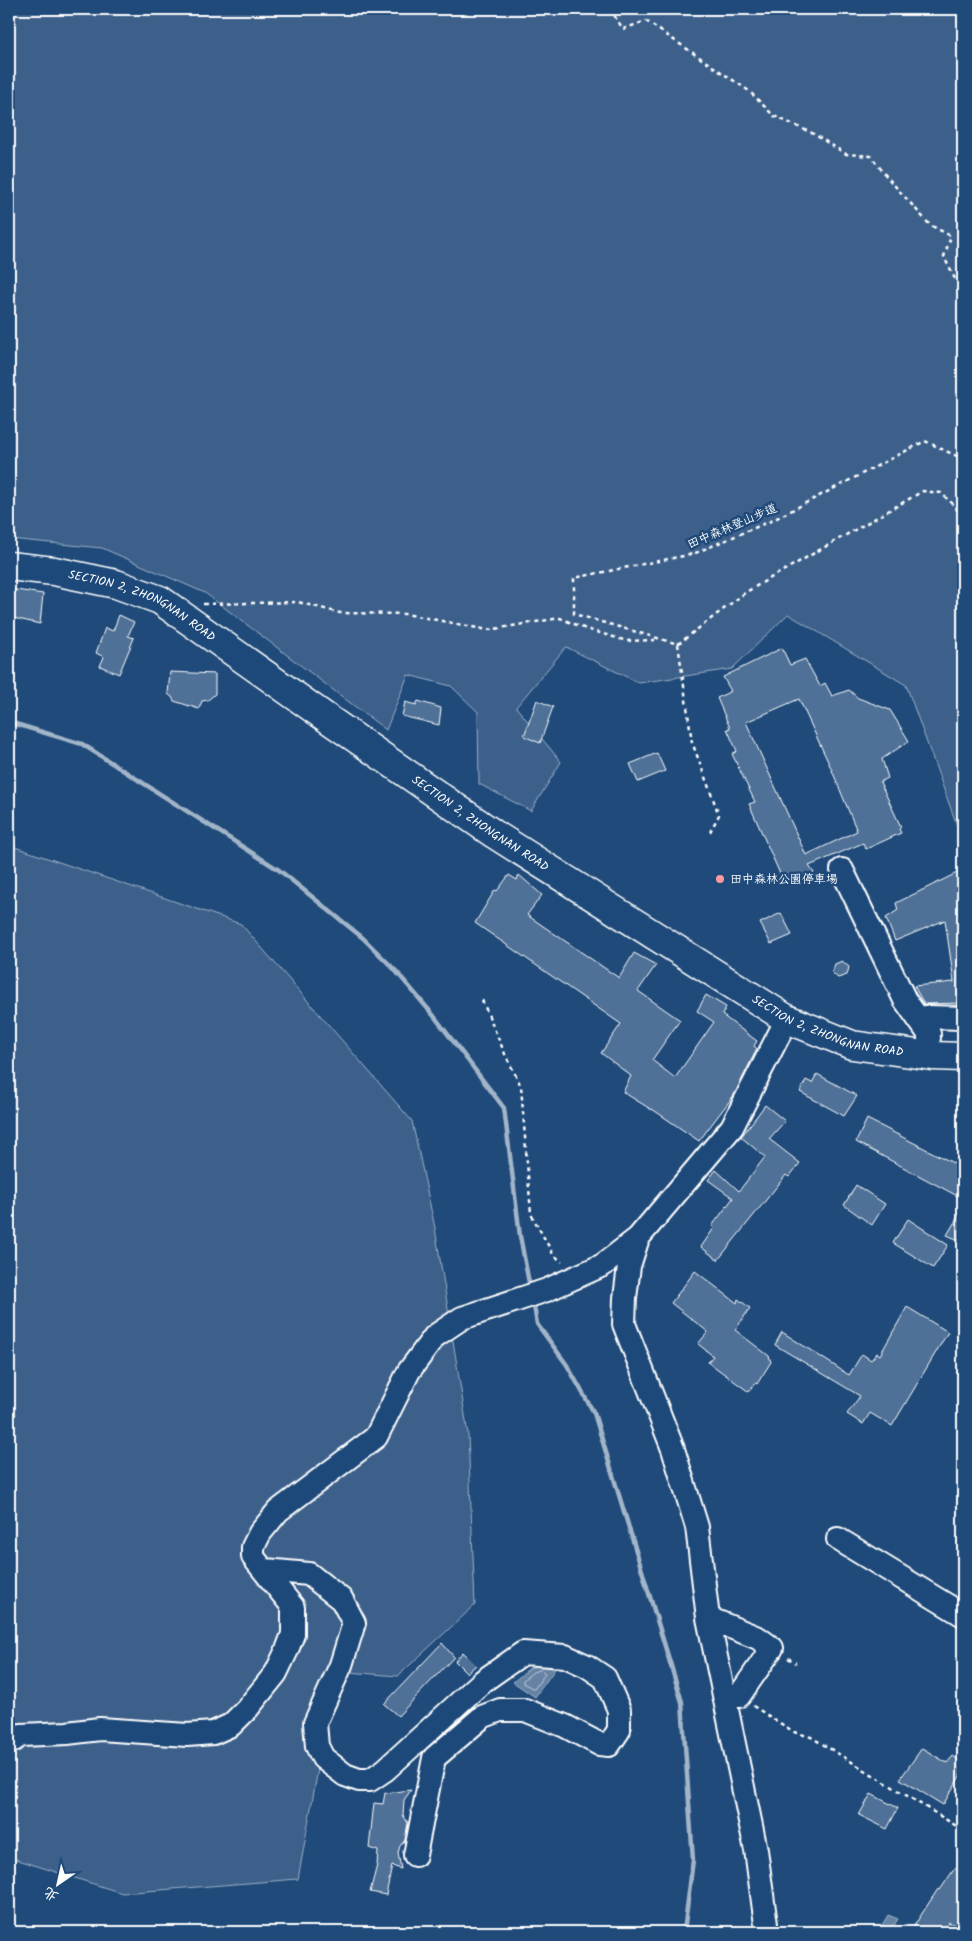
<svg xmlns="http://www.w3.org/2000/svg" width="972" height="1941" viewBox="0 0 972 1941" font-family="Kalam,'LXGW WenKai TC',sans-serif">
  <rect width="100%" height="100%" fill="#1f4a7a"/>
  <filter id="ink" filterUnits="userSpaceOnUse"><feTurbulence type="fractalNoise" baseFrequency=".02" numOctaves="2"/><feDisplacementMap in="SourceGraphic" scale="10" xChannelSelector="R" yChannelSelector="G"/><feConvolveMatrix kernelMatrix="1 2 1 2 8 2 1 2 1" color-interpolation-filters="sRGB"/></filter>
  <g filter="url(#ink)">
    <!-- green -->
    <path fill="#3c618b" stroke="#9eb0c5" d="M 9,9 L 963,9 L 963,842 L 906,685 L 788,614 L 732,669 L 639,683 L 566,647 L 516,707 L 561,762 L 531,811 L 479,784 L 478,712 L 451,686 L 408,675 L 386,730 L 205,593 L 102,548 L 9,539 Z
      M 9,845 L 241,924 L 412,1121 L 435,1228 L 468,1434 L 475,1605 L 398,1676 L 336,1671 L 298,1879 L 122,1893 L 9,1857 Z"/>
    <!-- water -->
    <path fill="#6583a4" stroke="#a3b5c8" d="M 541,1665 L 555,1669 L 535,1697 L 513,1682 L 531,1667 Z
      M 888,1915 L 898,1919 L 890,1932 L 878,1932 Z"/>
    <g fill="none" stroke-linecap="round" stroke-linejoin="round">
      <!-- shore -->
      <path stroke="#c1cddb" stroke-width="1" d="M 541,1670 L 544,1672 L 545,1674 L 534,1689 L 523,1683 L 523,1680 L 533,1672 Z"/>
      <!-- stream -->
      <path stroke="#a3b5c8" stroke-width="4.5" d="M 9,722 L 82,744 L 279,870 L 363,938 L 395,970 L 434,1016 L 504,1108 L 520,1236 L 530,1288
        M 533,1300 L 537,1324 L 567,1365 L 594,1413 L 682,1702 L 693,1860 L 684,1932"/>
    </g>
    <!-- building -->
    <path fill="#507197" stroke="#fff" fill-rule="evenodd" d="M 9,589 L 43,594 L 40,624 L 9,617 Z
      M 119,615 L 134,622 L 128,636 L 134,638 L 119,674 L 100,666 L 104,657 L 96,653 L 105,628 L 113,631 Z
      M 782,648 L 790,665 L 805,659 L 820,686 L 825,683 L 832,696 L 849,690 L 858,698 L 890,710 L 909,741 L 882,759 L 888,778 L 880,782 L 901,827 L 899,829 L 901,833 L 866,849 L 863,843 L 809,866 L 814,873 L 788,883 L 784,875 L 781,876 L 749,804 L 755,802 L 732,754 L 737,751 L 727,729 L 730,728 L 717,698 L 731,691 L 723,677 ZM 799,699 L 831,768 L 857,831 L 806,855 L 746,722 Z
      M 170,672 L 215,674 L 215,694 L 208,700 L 202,701 L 199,709 L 174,701 L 172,697 L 168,694 Z
      M 537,700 L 553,707 L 540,743 L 524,736 Z
      M 418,701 L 441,708 L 439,725 L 402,716 L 405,702 L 416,705 Z
      M 657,753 L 665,771 L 638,782 L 630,764 Z
      M 963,870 L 963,1003 L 924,1004 L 914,986 L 954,982 L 945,920 L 895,941 L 886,918 L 898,910 L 896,903 Z
      M 509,875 L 517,880 L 519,875 L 542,895 L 527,915 L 619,978 L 634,953 L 656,965 L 638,991 L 680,1020 L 652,1060 L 675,1078 L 714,1022 L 697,1011 L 706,995 L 726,1007 L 722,1015 L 757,1041 L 754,1046 L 757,1049 L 734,1095 L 699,1141 L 652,1109 L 652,1110 L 623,1092 L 631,1076 L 601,1053 L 621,1024 L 475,923 L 495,890 L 497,891 Z
      M 781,913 L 792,935 L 771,944 L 760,923 Z
      M 842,961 L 849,967 L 847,975 L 838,978 L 832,973 L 835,964 Z
      M 817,1074 L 857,1096 L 844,1116 L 800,1092 L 806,1080 L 812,1083 Z
      M 765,1105 L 785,1121 L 769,1139 L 800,1163 L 789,1177 L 786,1175 L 718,1260 L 701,1247 L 714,1228 L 712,1226 L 733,1198 L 708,1180 L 716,1170 L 739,1191 L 765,1157 L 741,1137 Z
      M 867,1119 L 963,1168 L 963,1199 L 856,1142 Z
      M 856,1185 L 885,1204 L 872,1225 L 844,1205 Z
      M 963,1208 L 963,1242 L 947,1235 Z
      M 908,1219 L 948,1245 L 933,1268 L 893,1243 Z
      M 695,1271 L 737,1303 L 738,1299 L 750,1308 L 735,1330 L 769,1356 L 771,1362 L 757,1384 L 755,1383 L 749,1392 L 708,1362 L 713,1356 L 698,1344 L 708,1332 L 671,1303 Z
      M 907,1307 L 948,1332 L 892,1426 L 870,1413 L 863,1424 L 847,1414 L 860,1396 L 775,1345 L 782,1332 L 849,1375 L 862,1354 L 871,1360 L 877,1353 L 880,1355 Z
      M 442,1643 L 454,1657 L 398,1716 L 384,1704 Z
      M 463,1652 L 476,1665 L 467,1673 L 455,1661 Z
      M 922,1748 L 947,1763 L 953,1756 L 963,1763 L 963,1771 L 943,1805 L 900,1779 Z
      M 411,1790 L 404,1800 L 403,1815 L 408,1823 L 405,1840 L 400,1846 L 398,1853 L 401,1869 L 392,1866 L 386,1895 L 370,1892 L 377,1865 L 378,1851 L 369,1848 L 374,1803 L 383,1804 L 385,1793 Z
      M 871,1794 L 898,1808 L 887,1829 L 859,1815 Z
      M 955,1868 L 963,1873 L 963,1930 L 949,1922 L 943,1932 L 910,1932 L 938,1889 L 940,1890 Z"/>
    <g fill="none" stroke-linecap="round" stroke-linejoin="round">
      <defs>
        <path id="minor" d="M 842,870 L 905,1000 L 929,1034
          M 929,1038 L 926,1017 L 963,1018
          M 638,1238 L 629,1266 L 625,1298 L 624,1324 L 673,1449 L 697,1527 L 708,1618 L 756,1850 L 767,1932
          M 838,1539 L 963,1615
          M 265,1570 L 309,1574 L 342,1600 L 354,1623 L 341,1665 L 315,1723 L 317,1746 L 323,1758 L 345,1775 L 359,1780 L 370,1780 L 385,1770 L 483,1681 L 523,1653 L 565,1656 L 587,1666 L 605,1678 L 619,1710 L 619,1730 L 609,1745 L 599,1744 L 565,1726 L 525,1710 L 500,1710 L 482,1717 L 434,1758 L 415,1855
          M 708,1618 L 758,1638 L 772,1648 L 739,1696
          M 9,1743 L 21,1735 L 67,1733 L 100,1729 L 187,1735 L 213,1733 L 231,1725 L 247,1709 L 276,1673 L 287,1650 L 293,1634 L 293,1607 L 253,1557 L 253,1547 L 260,1533 L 278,1511 L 376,1437 L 409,1371 L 435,1336 L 462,1318 L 547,1290 L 603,1265 L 638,1238 L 732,1127 L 787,1019"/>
        <g id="major">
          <path id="s1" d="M 9,566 L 54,571 L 116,584 L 160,600 L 328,719 L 494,834 L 787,1019 L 852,1045 L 932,1056 L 963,1057"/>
        </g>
      </defs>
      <!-- minor casing -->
      <use href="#minor" stroke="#fff" stroke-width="26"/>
      <!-- major casing -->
      <use href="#major" stroke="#fff" stroke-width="31"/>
      <!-- path -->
      <path stroke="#fff" stroke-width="2.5" stroke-dasharray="4 4" stroke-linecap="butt" d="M 610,9 L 623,29 L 646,21 L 749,91 L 774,116 L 812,133 L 846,154 L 871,156 L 887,177 L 930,225 L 951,236 L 944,257 L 954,277 L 963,289
        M 203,604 L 298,602 L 340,613 L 406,614 L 488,630 L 560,618 L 586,629 L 627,641 L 659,640
        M 678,644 L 746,592 L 923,491 L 941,493 L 956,507 L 963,528
        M 710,832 L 719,815 L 692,742 L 678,644 L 574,614 L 574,578 L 693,554 L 773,520 L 925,441 L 963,459
        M 482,1000 L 505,1054 L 521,1086 L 531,1214 L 553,1254 L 562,1262
        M 788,1658 L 796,1663
        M 753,1706 L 794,1732 L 811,1737 L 963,1830"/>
      <!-- minor -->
      <use href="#minor" stroke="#1f4a7a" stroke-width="22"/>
      <!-- major -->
      <use href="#major" stroke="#1f4a7a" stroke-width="28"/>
    </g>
  </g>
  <!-- markers -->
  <circle fill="#ff9aa2" stroke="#1f4a7a" stroke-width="2" cx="720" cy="879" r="5"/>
  <g text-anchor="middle" stroke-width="5" stroke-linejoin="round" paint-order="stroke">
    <!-- street labels -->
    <g font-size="12" fill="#fff" stroke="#1f4a7a">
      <text transform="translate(732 526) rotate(-23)" y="4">田中森林登山步道</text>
      <text dy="4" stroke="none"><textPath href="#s1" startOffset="141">SECTION 2, ZHONGNAN ROAD</textPath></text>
      <text dy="4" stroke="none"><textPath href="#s1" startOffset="546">SECTION 2, ZHONGNAN ROAD</textPath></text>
      <text dy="4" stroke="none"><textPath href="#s1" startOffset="951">SECTION 2, ZHONGNAN ROAD</textPath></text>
    </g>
    <!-- poi labels -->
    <g font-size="12" fill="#fff" stroke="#1f4a7a" text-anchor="start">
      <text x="730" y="883">田中森林公園停車場</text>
    </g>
  </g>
  <!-- margin -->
  <rect width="972" height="1941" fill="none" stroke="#1f4a7a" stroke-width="30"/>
  <rect x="15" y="15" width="942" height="1911" fill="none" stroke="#fff" stroke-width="2" filter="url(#ink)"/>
  <!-- north arrow -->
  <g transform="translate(58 1884) rotate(214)" stroke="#1f4a7a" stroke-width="4" paint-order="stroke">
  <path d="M0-4L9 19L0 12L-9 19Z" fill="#ffffff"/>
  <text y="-8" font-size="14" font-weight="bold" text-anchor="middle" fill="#ffffff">北</text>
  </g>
</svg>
